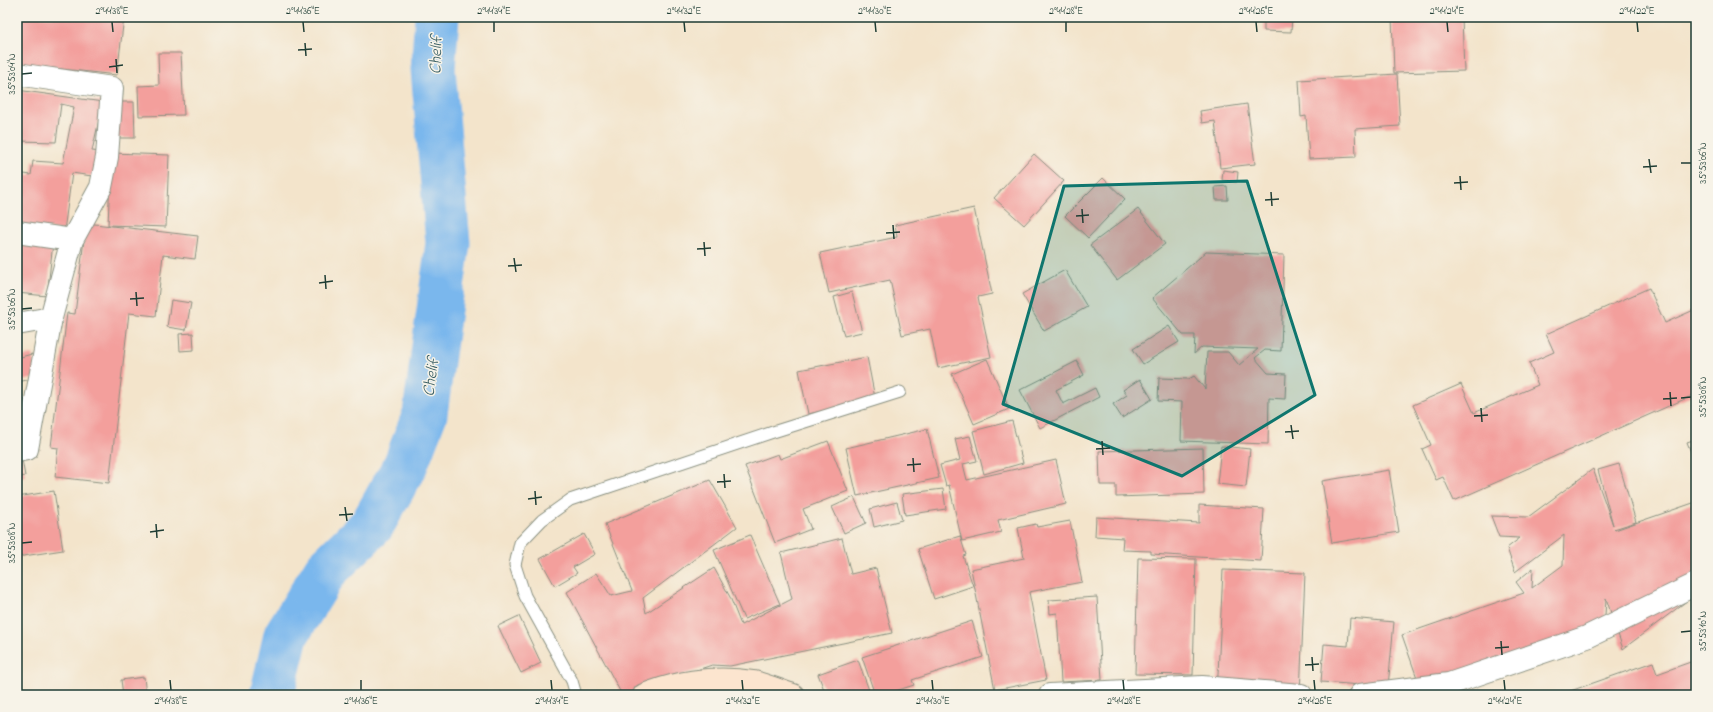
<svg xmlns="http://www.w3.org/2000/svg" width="1713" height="712" viewBox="0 0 1713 712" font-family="'Indie Flower',sans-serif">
  <rect width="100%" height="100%" fill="#f7f3e8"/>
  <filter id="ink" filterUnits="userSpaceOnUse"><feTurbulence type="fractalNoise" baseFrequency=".025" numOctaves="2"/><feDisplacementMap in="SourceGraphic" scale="8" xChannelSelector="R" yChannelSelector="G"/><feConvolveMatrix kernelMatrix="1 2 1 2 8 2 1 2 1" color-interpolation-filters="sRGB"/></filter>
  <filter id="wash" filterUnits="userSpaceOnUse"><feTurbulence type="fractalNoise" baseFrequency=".012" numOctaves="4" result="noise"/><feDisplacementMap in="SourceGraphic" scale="16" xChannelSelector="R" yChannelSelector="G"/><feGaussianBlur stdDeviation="0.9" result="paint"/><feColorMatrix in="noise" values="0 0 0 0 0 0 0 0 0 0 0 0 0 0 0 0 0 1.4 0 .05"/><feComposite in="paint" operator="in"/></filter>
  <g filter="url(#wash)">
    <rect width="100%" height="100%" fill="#f3e4cb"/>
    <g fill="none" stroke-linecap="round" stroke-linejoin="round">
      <!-- river -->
      <path stroke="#7ab7ed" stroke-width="45" d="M 272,695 L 286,635 L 326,570 L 372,525 L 405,466 L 425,414 L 448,243 L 433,69 L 437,17"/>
    </g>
    <g id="blocks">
      <!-- building -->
      <path fill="#f39f9c" d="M 17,17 L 124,17 L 117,75 L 17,64 Z
        M 1264,17 L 1292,17 L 1291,32 L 1264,31 Z
        M 1392,17 L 1462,17 L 1464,71 L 1394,73 Z
        M 158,53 L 181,53 L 184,115 L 139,116 L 138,86 L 159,85 Z
        M 1397,74 L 1400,126 L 1355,129 L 1356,157 L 1309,159 L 1306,116 L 1301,117 L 1299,80 Z
        M 17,90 L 103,102 L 92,151 L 101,152 L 98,177 L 72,173 L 64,231 L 17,224 L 17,173 L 31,175 L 33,161 L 63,163 L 74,107 L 61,104 L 56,142 L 19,141 L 17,147 Z
        M 115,102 L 134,102 L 135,138 L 117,138 Z
        M 1247,104 L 1255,164 L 1220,168 L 1215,121 L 1202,123 L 1200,111 Z
        M 111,153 L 169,155 L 166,227 L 108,225 Z
        M 1034,154 L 1064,181 L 1024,225 L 994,198 Z
        M 1223,170 L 1238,172 L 1237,182 L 1222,180 Z
        M 1103,178 L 1125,199 L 1088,238 L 1065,216 Z
        M 1227,186 L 1228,200 L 1216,200 L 1215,187 Z
        M 974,208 L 992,294 L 978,297 L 991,357 L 938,368 L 930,329 L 902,335 L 890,280 L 829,293 L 820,253 L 897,237 L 895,225 Z
        M 1138,209 L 1165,244 L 1117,280 L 1090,245 Z
        M 86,223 L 198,236 L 195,259 L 163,255 L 156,316 L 129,313 L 109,483 L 55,477 L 58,448 L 51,447 L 67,313 L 75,314 Z
        M 17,230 L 54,234 L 47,296 L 17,293 Z
        M 1206,252 L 1284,255 L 1281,351 L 1265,350 L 1255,358 L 1268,373 L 1286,374 L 1285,399 L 1269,398 L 1268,444 L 1181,441 L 1182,402 L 1158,401 L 1159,378 L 1189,379 L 1194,376 L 1205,389 L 1207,352 L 1228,352 L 1239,365 L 1258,349 L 1202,347 L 1194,354 L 1195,335 L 1183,335 L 1152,298 Z
        M 1065,270 L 1087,307 L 1044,331 L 1022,294 Z
        M 1649,288 L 1665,323 L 1696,309 L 1696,394 L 1454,501 L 1443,477 L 1436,480 L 1422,449 L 1431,445 L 1413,405 L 1461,384 L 1474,413 L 1538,385 L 1529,363 L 1554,352 L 1546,334 Z
        M 852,292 L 862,332 L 844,336 L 834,297 Z
        M 171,300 L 191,303 L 186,330 L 167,327 Z
        M 1169,326 L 1179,342 L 1143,364 L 1133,349 Z
        M 193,333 L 194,350 L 180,351 L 179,334 Z
        M 32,354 L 37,378 L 17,382 L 17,358 Z
        M 867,357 L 875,398 L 851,405 L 808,414 L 799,370 Z
        M 987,359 L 1009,409 L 974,424 L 952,374 Z
        M 1077,361 L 1084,375 L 1056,390 L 1063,404 L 1095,388 L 1099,397 L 1040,428 L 1020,390 Z
        M 1140,379 L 1152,399 L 1122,418 L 1113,404 L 1127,395 L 1123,390 Z
        M 17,386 L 27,426 L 17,428 Z
        M 1012,421 L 1023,463 L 984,474 L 973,431 Z
        M 927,429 L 939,478 L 857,496 L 846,448 Z
        M 970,436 L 977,461 L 963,464 L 967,480 L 1056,460 L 1066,504 L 998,520 L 1001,532 L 962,541 L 949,485 L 946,486 L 940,465 L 960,460 L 955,439 Z
        M 1696,439 L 1696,465 L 1687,442 Z
        M 828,441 L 848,491 L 803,509 L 811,529 L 775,543 L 745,466 L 778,454 L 780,459 Z
        M 17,445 L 20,449 L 25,476 L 17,478 Z
        M 1221,446 L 1250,449 L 1246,487 L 1217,484 Z
        M 1203,448 L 1204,494 L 1116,497 L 1116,485 L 1100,485 L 1099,451 Z
        M 1619,464 L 1636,522 L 1614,529 L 1615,530 L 1696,502 L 1696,594 L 1623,649 L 1606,598 L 1604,634 L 1423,695 L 1402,635 L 1524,593 L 1516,582 L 1533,568 L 1532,588 L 1563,565 L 1564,535 L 1515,572 L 1507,548 L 1520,538 L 1499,537 L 1491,516 L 1528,517 L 1593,469 L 1613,525 L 1598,470 Z
        M 1389,470 L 1399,532 L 1332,543 L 1322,481 Z
        M 710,480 L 737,527 L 643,598 L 646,613 L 714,568 L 730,597 L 741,625 L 792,599 L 781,553 L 842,538 L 851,574 L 876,568 L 892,633 L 730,666 L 712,665 L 622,695 L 567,592 L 596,573 L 611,596 L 632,591 L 605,524 Z
        M 943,489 L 946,509 L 905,515 L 902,494 Z
        M 54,491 L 63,550 L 17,557 L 17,497 Z
        M 854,497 L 866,523 L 844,533 L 832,507 Z
        M 897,502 L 902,520 L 874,527 L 870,509 Z
        M 1199,505 L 1264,509 L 1261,561 L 1151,554 L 1151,551 L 1122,550 L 1123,538 L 1095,536 L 1096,517 L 1199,523 Z
        M 1070,521 L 1082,582 L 1029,592 L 1046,680 L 995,690 L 971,569 L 1024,558 L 1018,528 L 1036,524 L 1037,527 Z
        M 584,534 L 595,554 L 573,567 L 577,573 L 555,586 L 540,559 Z
        M 750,535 L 780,604 L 744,619 L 714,550 Z
        M 960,536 L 966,555 L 963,556 L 973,586 L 934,599 L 918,549 Z
        M 1138,558 L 1196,559 L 1193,675 L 1135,674 Z
        M 1223,570 L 1305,573 L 1300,695 L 1217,695 Z
        M 1097,597 L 1102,680 L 1061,682 L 1057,613 L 1050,614 L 1049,600 Z
        M 519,616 L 541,663 L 521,673 L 498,626 Z
        M 1350,618 L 1394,622 L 1388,687 L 1321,682 L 1324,644 L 1348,646 Z
        M 972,621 L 983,657 L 912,680 L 914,685 L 883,695 L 875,695 L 862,657 Z
        M 858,660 L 870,693 L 863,695 L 826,695 L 818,674 Z
        M 1696,660 L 1696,695 L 1559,695 L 1653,662 L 1657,674 Z
        M 144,677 L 146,695 L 123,695 L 121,680 Z"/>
    </g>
  </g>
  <g filter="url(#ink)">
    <use href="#blocks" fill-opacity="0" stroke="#899080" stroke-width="1"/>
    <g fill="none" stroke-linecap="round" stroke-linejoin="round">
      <defs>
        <path id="lane" d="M 576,695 L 572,681 L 525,596 L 515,565 L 520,543 L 542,520 L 570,500 L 773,432 L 900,392"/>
        <path id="street" d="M 17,74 L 112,88 L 107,157 L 101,187 L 72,240 L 51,318 L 27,449 L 17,451
          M 17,232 L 72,240
          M 17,324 L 51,318
          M 1050,695 L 1202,687 L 1301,695
          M 1360,695 L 1449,684 L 1587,637 L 1696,584"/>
        <path id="secondary" d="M 644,695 C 679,681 717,676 754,682 C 767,685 780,691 793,695"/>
      </defs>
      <!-- lane casing -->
      <use href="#lane" stroke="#899080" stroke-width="13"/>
      <!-- street casing -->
      <use href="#street" stroke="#899080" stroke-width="24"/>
      <!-- secondary casing -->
      <use href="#secondary" stroke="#899080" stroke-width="24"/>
      <!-- lane -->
      <use href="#lane" stroke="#fff" stroke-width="11"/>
      <!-- street -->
      <use href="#street" stroke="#fff" stroke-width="22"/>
      <!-- secondary -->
      <use href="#secondary" stroke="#fce5cf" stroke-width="22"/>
    </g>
  </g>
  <!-- marked area -->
  <path fill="#0f766e" fill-opacity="0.2" stroke="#0f766e" stroke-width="3" stroke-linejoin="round" d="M 1247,181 L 1315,395 L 1182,476 L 1003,404 L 1064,186 Z"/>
  <!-- ticks -->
  <path fill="none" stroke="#1f3d34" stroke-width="1.5" d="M 112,22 L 113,32M 303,22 L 304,32M 494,22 L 494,32M 684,22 L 685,32M 875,22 L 876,32M 1066,22 L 1066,32M 1256,22 L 1257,32M 1447,22 L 1448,32M 1637,22 L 1638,32M 305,43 L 306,56M 298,50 L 312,49M 116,59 L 117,73M 109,67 L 123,65M 22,74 L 32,73M 1649,159 L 1651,173M 1681,163 L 1691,163M 1643,167 L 1657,166M 1460,176 L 1461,190M 1454,183 L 1468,182M 1271,192 L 1272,206M 1265,200 L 1279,199M 1082,209 L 1083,223M 1076,216 L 1089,215M 893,225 L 894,239M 886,233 L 900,232M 704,242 L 705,256M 697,249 L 711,248M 514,258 L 516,272M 508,266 L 522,265M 325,275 L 326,289M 319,283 L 333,281M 136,292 L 137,306M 130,299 L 144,298M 22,309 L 32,308M 1670,392 L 1671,406M 1681,398 L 1691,397M 1663,399 L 1677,398M 1481,408 L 1482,422M 1474,416 L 1488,415M 1291,425 L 1293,439M 1285,432 L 1299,431M 1102,441 L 1103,455M 1096,449 L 1110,448M 913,458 L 914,472M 907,465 L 921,464M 724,474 L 725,488M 717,482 L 731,481M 535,491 L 536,505M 528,499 L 542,497M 345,507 L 347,521M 339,515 L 353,514M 156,524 L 157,538M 150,532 L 164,530M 22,543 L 32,542M 1681,632 L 1691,631M 1501,641 L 1502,655M 1495,648 L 1509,647M 1312,657 L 1313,671M 1305,665 L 1319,664M 170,680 L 171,690M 361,680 L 361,690M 551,680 L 552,690M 742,680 L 743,690M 932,680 L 933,690M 1123,680 L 1124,690M 1314,680 L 1315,690M 1504,680 L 1505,690"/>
  <g text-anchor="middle" stroke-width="3" stroke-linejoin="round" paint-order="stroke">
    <!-- water labels -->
    <g font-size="17" font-style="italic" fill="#365c62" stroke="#f7f3e8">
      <text transform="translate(435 55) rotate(-88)" y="6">Chelif</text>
      <text transform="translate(430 377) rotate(-82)" y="6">Chelif</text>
    </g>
  </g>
  <!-- margin -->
  <rect width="1713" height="712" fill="none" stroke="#f7f3e8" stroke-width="44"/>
  <rect x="22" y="22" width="1669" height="668" fill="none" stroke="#1f3d34" stroke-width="1.5"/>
  <g font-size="10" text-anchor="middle" fill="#1f3d34">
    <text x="112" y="14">2°44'38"E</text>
    <text x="303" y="14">2°44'36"E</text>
    <text x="494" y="14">2°44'34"E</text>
    <text x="684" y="14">2°44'32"E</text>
    <text x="875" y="14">2°44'30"E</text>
    <text x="1066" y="14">2°44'28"E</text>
    <text x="1256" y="14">2°44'26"E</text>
    <text x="1447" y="14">2°44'24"E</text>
    <text x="1637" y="14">2°44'22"E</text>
    <text transform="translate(11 74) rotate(-90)" y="4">35°53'04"N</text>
    <text transform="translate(1702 163) rotate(-90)" y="4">35°53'06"N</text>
    <text transform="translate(11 309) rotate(-90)" y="4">35°53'06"N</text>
    <text transform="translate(1702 397) rotate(-90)" y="4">35°53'08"N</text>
    <text transform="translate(11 543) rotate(-90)" y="4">35°53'08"N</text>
    <text transform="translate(1702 631) rotate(-90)" y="4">35°53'10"N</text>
    <text x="171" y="704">2°44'38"E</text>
    <text x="361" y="704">2°44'36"E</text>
    <text x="552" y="704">2°44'34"E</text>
    <text x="743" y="704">2°44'32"E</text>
    <text x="933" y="704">2°44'30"E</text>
    <text x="1124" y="704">2°44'28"E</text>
    <text x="1315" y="704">2°44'26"E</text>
    <text x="1505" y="704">2°44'24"E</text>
  </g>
</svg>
